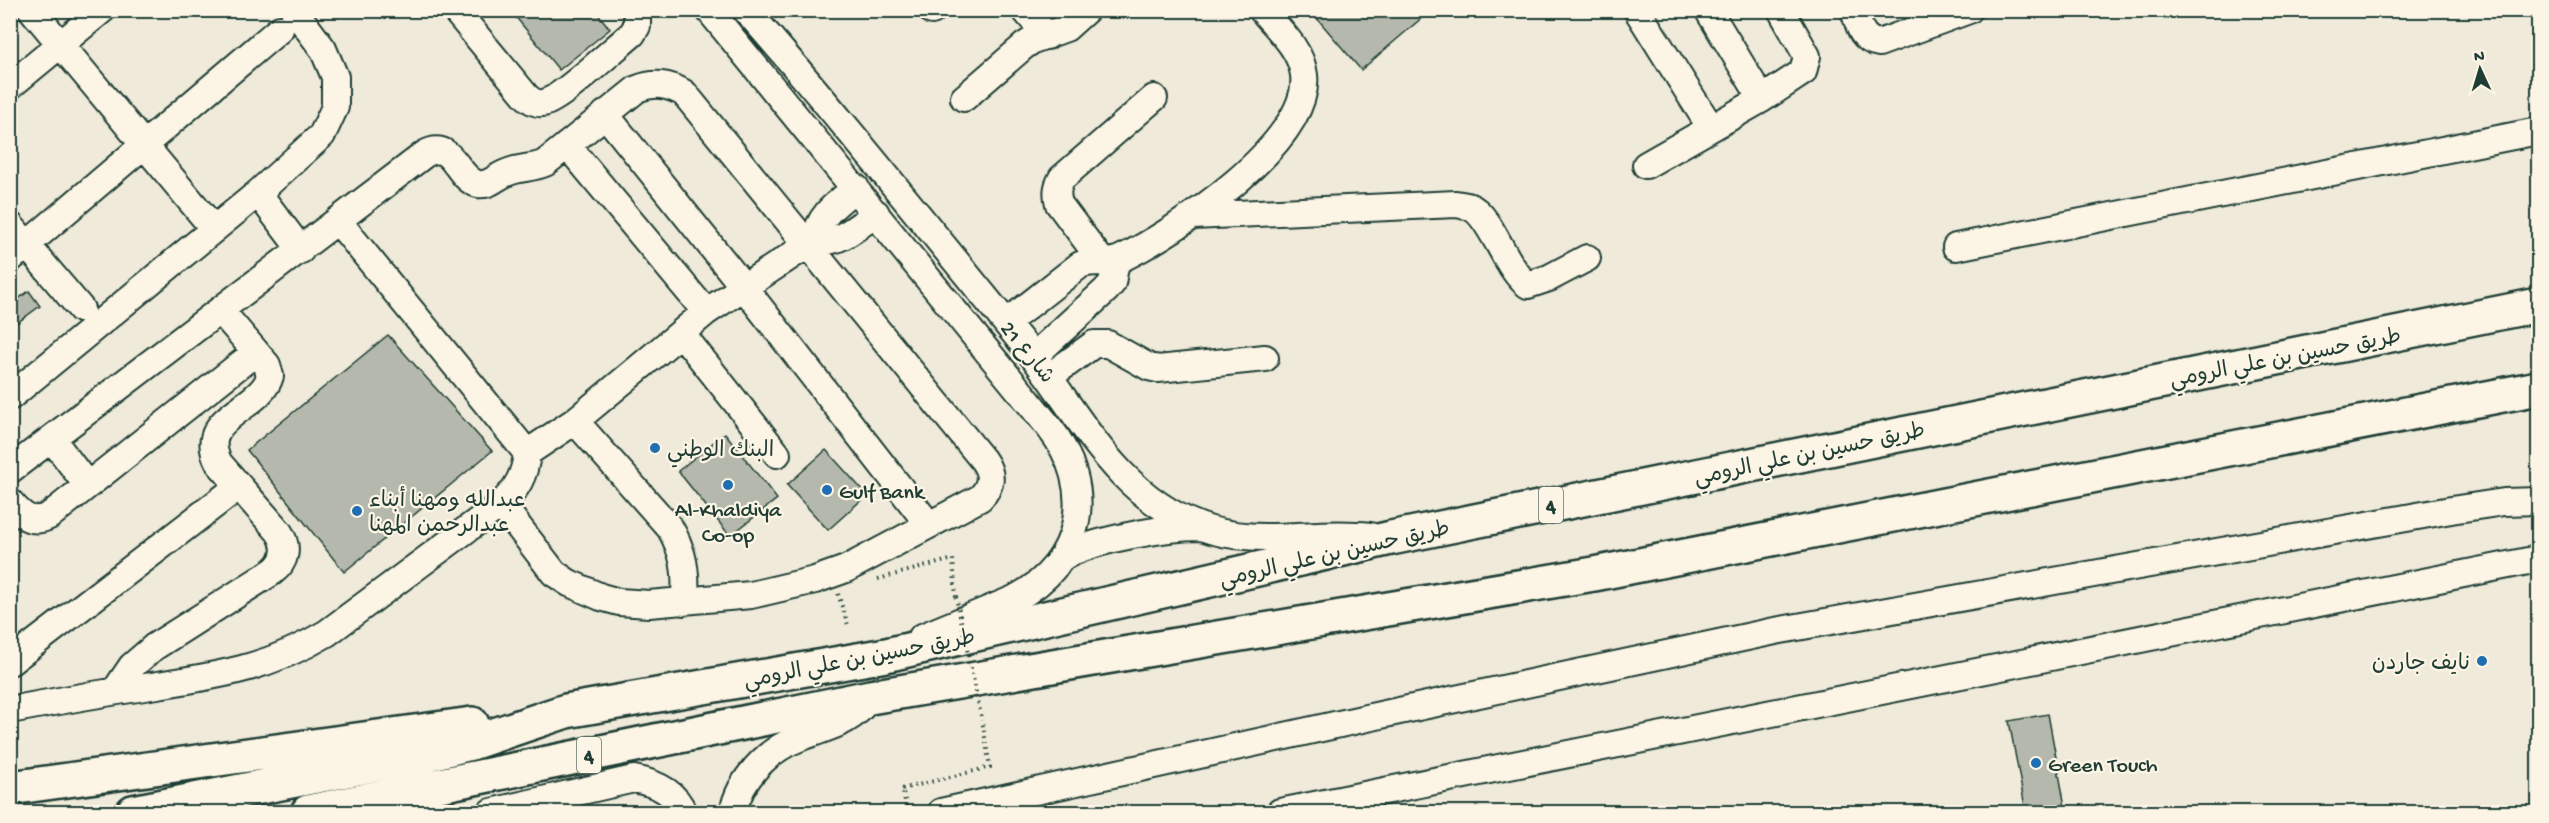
<svg xmlns="http://www.w3.org/2000/svg" width="2549" height="823" viewBox="0 0 2549 823" font-family="'Gochi Hand','Playpen Sans Arabic',sans-serif">
  <rect width="100%" height="100%" fill="#efeada"/>
  <filter id="ink" filterUnits="userSpaceOnUse"><feTurbulence type="fractalNoise" baseFrequency=".0167" numOctaves="2"/><feDisplacementMap in="SourceGraphic" scale="12" xChannelSelector="R" yChannelSelector="G"/><feConvolveMatrix kernelMatrix="1 2 1 2 8 2 1 2 1" color-interpolation-filters="sRGB"/></filter>
  <g filter="url(#ink)">
    <!-- building -->
    <path fill="#b5b9ad" stroke="#1f3d34" stroke-width="1.5" d="M 510,10 L 595,10 L 610,29 L 559,70 Z
      M 1310,10 L 1431,10 L 1361,70 Z
      M 29,291 L 40,306 L 10,328 L 10,305 Z
      M 388,335 L 492,451 L 344,572 L 247,450 Z
      M 725,433 L 777,499 L 730,536 L 678,471 Z
      M 826,450 L 867,495 L 828,530 L 787,485 Z
      M 2048,714 L 2066,812 L 2026,812 L 2009,721 Z"/>
    <g fill="none" stroke-linecap="round" stroke-linejoin="round">
      <defs>
        <path id="minor" d="M 32,10 L 214,229
          M 455,10 L 526,96 C 530,100 536,104 543,103 C 559,101 616,47 632,34 L 637,26 L 637,10
          M 709,10 L 1049,427 C 1097,488 1084,563 1014,599 L 922,637
          M 746,10 C 842,119 933,234 1025,346 C 1080,413 1113,493 1199,526 C 1255,548 1312,529 1370,536
          M 1025,10 L 1047,36
          M 1637,10 L 1711,128
          M 1708,10 L 1762,99
          M 1854,10 C 1859,25 1861,40 1879,43 L 1969,10
          M 932,11 L 932,10
          M 10,86 L 102,10
          M 964,98 L 1024,46 L 1033,40 L 1066,28 L 1086,10
          M 605,114 L 743,286 L 929,525
          M 567,145 L 706,312
          M 1646,165 L 1762,99 L 1803,72 L 1807,56 L 1781,10
          M 258,193 L 301,250
          M 1193,216 L 1456,204 C 1460,205 1466,205 1470,207 C 1491,215 1505,269 1528,285 L 1549,278 L 1587,258
          M 338,221 L 527,453
          M 10,225 L 81,309
          M 815,240 C 819,215 837,203 856,188
          M 1956,247 L 2538,131
          M 10,259 L 280,29
          M 1101,260 L 1059,204 C 1056,193 1057,187 1062,178 L 1154,98
          M 1006,323 L 1080,265 C 1093,259 1108,265 1120,259 C 1173,234 1312,142 1304,75 C 1301,49 1279,30 1262,10
          M 682,334 L 777,454
          M 1034,356 L 1106,290 L 1112,283 L 1116,261
          M 1050,376 L 1094,344 L 1108,344 L 1149,367 L 1158,369 L 1265,358
          M 10,397 L 258,193 L 322,135 L 335,107 L 335,77 L 323,49 L 294,10
          M 575,421 L 670,528 C 684,552 688,575 684,602
          M 52,439 L 87,485
          M 10,470 L 425,154 C 453,138 456,179 478,184 C 489,186 495,178 504,174 C 517,167 532,169 545,163 L 637,89 C 655,82 668,84 684,93 L 983,460 C 993,474 992,486 980,498 L 846,569 L 815,580 L 751,595 L 649,604 L 619,602 L 601,597 L 569,583 L 554,573 L 501,504
          M 10,502 C 21,515 31,525 49,516 L 256,352
          M 1063,557 C 1092,540 1166,527 1200,527
          M 10,662 L 239,486
          M 115,691 L 132,666 L 154,647 L 272,572 C 286,562 289,547 279,532 L 219,463 C 194,417 261,410 270,376 L 267,365 L 221,311
          M 10,710 C 53,702 95,694 138,688 C 209,677 264,671 327,633 L 501,504 C 517,489 525,475 527,453 L 575,421 L 706,312 L 815,240 C 838,246 858,226 876,213
          M 491,812 L 634,779 C 655,783 675,791 683,812
          M 733,812 C 740,779 767,750 799,738 C 829,726 850,725 870,697
          M 941,812 L 1385,714 L 1775,631 L 2451,510 L 2504,502 L 2538,501
          M 1280,812 L 2538,559"/>
        <path id="highway" d="M 10,788 L 472,724
          M 133,812 L 423,755 L 471,743 L 566,711 L 886,655 L 1391,538 L 2538,305
          M 308,812 L 870,697 L 1594,574 L 2538,388"/>
      </defs>
      <!-- minor casing -->
      <use href="#minor" stroke="#1f3d34" stroke-width="30"/>
      <!-- highway casing -->
      <use href="#highway" stroke="#1f3d34" stroke-width="38"/>
      <!-- path -->
      <path stroke="#1f3d34" stroke-width="4" stroke-dasharray="1.5 4.5" stroke-linecap="butt" d="M 878,579 L 953,559 L 956,597
        M 838,594 L 848,625
        M 908,812 L 902,789 L 990,767 L 982,720"/>
      <!-- minor -->
      <use href="#minor" stroke="#fcf5e5" stroke-width="26"/>
      <!-- highway -->
      <use href="#highway" stroke="#fcf5e5" stroke-width="33"/>
      <!-- path-bridge -->
      <path stroke="#1f3d34" stroke-width="4" stroke-dasharray="1.5 4.5" stroke-linecap="butt" d="M 956,597 L 982,720"/>
    </g>
  </g>
  <!-- markers -->
  <g fill="#1f6fb2" stroke="#fcf5e5" stroke-width="2">
    <circle cx="655" cy="448" r="6"/>
    <circle cx="728" cy="485" r="6"/>
    <circle cx="827" cy="490" r="6"/>
    <circle cx="357" cy="511" r="6"/>
    <circle cx="2482" cy="661" r="6"/>
    <circle cx="2036" cy="763" r="6"/>
  </g>
  <g text-anchor="middle" stroke-width="4.5" stroke-linejoin="round" paint-order="stroke">
    <!-- shield labels -->
    <g fill="#fcf5e5" stroke="#617469" stroke-width="1.5">
      <rect x="1539" y="487" width="24" height="36" rx="4.5"/>
      <rect x="577" y="737" width="24" height="36" rx="4.5"/>
    </g>
    <g font-size="21" font-weight="bold" fill="#1f3d34">
      <text x="1551" y="512">4</text>
      <text x="589" y="762">4</text>
    </g>
    <!-- street labels -->
    <g font-size="22" fill="#1f3d34" stroke="#fcf5e5">
      <text transform="translate(1029 351) rotate(51)" y="8">شارع 21</text>
      <text transform="translate(2285 356) rotate(-11)" y="8">طريق حسين بن علي الرومي</text>
      <text transform="translate(1809 452) rotate(-12)" y="8">طريق حسين بن علي الرومي</text>
      <text transform="translate(1334 552) rotate(-13)" y="8">طريق حسين بن علي الرومي</text>
      <text transform="translate(859 657) rotate(-11)" y="8">طريق حسين بن علي الرومي</text>
    </g>
    <!-- poi labels -->
    <g font-size="22" fill="#1f3d34" stroke="#fcf5e5" text-anchor="start">
      <text x="667" y="456">البنك الوطني</text>
      <text x="839" y="498">Gulf Bank</text>
      <text x="369" y="506">عبدالله ومهنا أبناء<tspan x="369" dy="25">عبدالرحمن المهنا</tspan></text>
      <text x="728" y="516" text-anchor="middle">Al-Khaldiya<tspan x="728" dy="25">Co-op</tspan></text>
      <text x="2470" y="669" text-anchor="end">نايف جاردن</text>
      <text x="2048" y="771">Green Touch</text>
    </g>
  </g>
  <!-- margin -->
  <rect width="2549" height="823" fill="none" stroke="#fcf5e5" stroke-width="36"/>
  <rect x="18" y="18" width="2513" height="787" fill="none" stroke="#1f3d34" stroke-width="2" filter="url(#ink)"/>
  <!-- north arrow -->
  <g transform="translate(2480 69) rotate(356)" stroke="#fcf5e5" stroke-width="4.5" paint-order="stroke">
  <path d="M0-4.5L10 22L0 15L-10 22Z" fill="#1f3d34"/>
  <text y="-9" font-size="16" font-weight="bold" text-anchor="middle" fill="#1f3d34">N</text>
  </g>
</svg>
